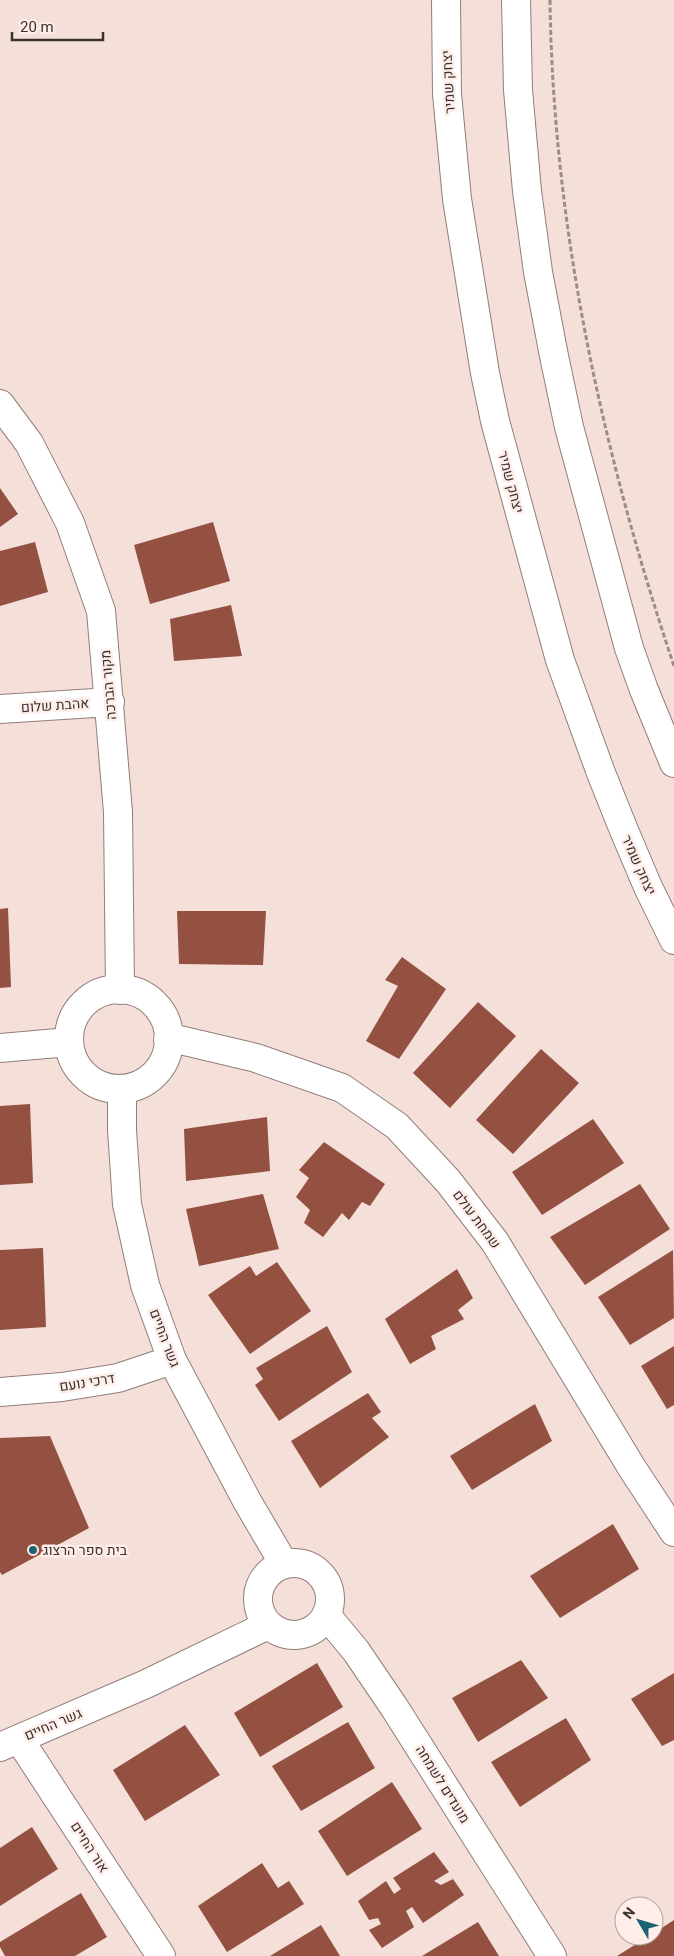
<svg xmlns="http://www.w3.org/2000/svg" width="674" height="1956" viewBox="0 0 674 1956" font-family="Roboto,Heebo,sans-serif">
  <rect width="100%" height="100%" fill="#f4dfd9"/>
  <!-- building -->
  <path fill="#945141" d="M 0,488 L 18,514 L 0,527 Z
    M 213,522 L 230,581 L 150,604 L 134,545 Z
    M 35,542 L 48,592 L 0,606 L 0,551 Z
    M 231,605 L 242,656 L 174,661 L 170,619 Z
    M 8,908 L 11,987 L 0,988 L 0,909 Z
    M 177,911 L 266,911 L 263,965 L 179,964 Z
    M 402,957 L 446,989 L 399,1059 L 366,1041 L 398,986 L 385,980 Z
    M 478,1002 L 516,1036 L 450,1108 L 413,1073 Z
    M 541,1049 L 579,1083 L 513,1154 L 476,1120 Z
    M 30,1104 L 33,1183 L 0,1185 L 0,1106 Z
    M 267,1117 L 270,1171 L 186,1181 L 184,1129 Z
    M 593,1119 L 624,1163 L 542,1215 L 512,1172 Z
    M 324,1142 L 385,1184 L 370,1206 L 362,1202 L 349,1220 L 342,1213 L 323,1237 L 304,1223 L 310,1210 L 296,1197 L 309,1178 L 299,1170 Z
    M 640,1184 L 670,1229 L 585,1285 L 550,1237 Z
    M 263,1194 L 279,1249 L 199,1266 L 186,1209 Z
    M 43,1248 L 46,1327 L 0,1330 L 0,1250 Z
    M 673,1250 L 674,1318 L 630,1345 L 598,1297 Z
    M 277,1262 L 311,1311 L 250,1354 L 208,1295 L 250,1266 L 256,1276 Z
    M 457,1269 L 473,1298 L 458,1310 L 464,1319 L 431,1336 L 436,1349 L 410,1364 L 385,1319 Z
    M 327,1326 L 352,1372 L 279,1421 L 255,1385 L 263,1379 L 256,1368 Z
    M 674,1346 L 674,1405 L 667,1409 L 641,1366 Z
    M 368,1393 L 381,1412 L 372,1418 L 389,1437 L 320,1488 L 291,1441 Z
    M 535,1404 L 552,1441 L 472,1490 L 450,1456 Z
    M 50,1436 L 89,1528 L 2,1575 L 0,1572 L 0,1438 Z
    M 613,1524 L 639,1569 L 560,1618 L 530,1576 Z
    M 521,1660 L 548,1698 L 478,1742 L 452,1698 Z
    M 317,1663 L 343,1707 L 260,1757 L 234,1713 Z
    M 674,1673 L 674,1740 L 662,1746 L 631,1699 Z
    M 566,1718 L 591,1760 L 520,1807 L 491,1762 Z
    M 348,1722 L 375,1768 L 301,1811 L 272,1766 Z
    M 185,1725 L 220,1775 L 145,1821 L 113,1770 Z
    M 392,1782 L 422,1829 L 347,1876 L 318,1831 Z
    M 32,1827 L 58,1869 L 0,1906 L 0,1848 Z
    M 434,1852 L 449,1872 L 434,1881 L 441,1885 L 453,1879 L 464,1895 L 423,1923 L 412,1907 L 406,1911 L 414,1927 L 382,1948 L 369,1930 L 381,1924 L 378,1918 L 369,1920 L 358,1901 L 386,1881 L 394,1894 L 401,1889 L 393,1878 Z
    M 262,1863 L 278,1888 L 289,1881 L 304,1904 L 227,1952 L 198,1906 Z
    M 81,1893 L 107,1937 L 75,1956 L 5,1956 L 0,1947 L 0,1942 Z
    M 674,1920 L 674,1956 L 617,1956 L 649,1936 L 654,1936 L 654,1933 Z
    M 478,1922 L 499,1956 L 422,1956 Z
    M 321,1925 L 340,1956 L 270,1956 Z"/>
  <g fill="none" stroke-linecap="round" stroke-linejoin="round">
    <defs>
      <path id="minor" d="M 0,404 L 29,443 L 70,523 L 101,611 L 118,812 L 120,990
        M 0,709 L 110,702
        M69 1039a50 50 0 1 1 100 0a50 50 0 1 1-100 0Z
        M 168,1040 L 180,1040 L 256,1058 L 342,1088 L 397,1126 L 448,1181 L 495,1242 L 632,1468 L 674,1532
        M 0,1048 L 69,1042
        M 122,1089 L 122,1130 L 127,1204 L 145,1285 L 172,1360 L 247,1501 L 284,1564
        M 0,1392 L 62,1387 L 118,1378 L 172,1360
        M258 1599a36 36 0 1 1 72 0a36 36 0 1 1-72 0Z
        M 327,1616 L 356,1651 L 394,1707 L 552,1956
        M 19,1739 L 161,1956
        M 0,1747 L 146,1684 L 268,1625"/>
      <path id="major" d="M 446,0 L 447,94 L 457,199 L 485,373 L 495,421 L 560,660 L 601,773 L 623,828 L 648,887 L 674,940
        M 516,0 L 518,90 L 527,191 L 538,272 L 554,356 L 569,427 L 629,648 L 644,690 L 674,763"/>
    </defs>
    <!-- minor casing -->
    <use href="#minor" stroke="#917e79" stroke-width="30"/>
    <!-- major casing -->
    <use href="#major" stroke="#917e79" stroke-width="30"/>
    <!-- path -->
    <path stroke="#9c8d89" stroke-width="3" stroke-dasharray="5 2.5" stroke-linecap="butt" d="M 550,0 C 553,227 602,451 674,666"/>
    <!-- minor -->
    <use href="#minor" stroke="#fff" stroke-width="28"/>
    <!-- major -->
    <use href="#major" stroke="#fff" stroke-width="28"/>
  </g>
  <!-- markers -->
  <circle fill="#1b6372" stroke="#ffede9" stroke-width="2" cx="33" cy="1550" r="5"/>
  <g text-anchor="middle" stroke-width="5" stroke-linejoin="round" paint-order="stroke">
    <!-- street labels -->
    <g font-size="14" fill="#39312f" stroke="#ffede9">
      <text transform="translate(448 82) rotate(-93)" y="5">יצחק שמיר</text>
      <text transform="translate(511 482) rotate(75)" y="5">יצחק שמיר</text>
      <text transform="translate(108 685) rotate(-95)" y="5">מקור הברכה</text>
      <text transform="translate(55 705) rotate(-4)" y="5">אהבת שלום</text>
      <text transform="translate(639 865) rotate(66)" y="5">יצחק שמיר</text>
      <text transform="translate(477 1219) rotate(53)" y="5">שמחת עולם</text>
      <text transform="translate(165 1338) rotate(69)" y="5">גשר החיים</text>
      <text transform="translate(87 1382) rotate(-9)" y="5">דרכי נועם</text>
      <text transform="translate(53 1724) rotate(-23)" y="5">גשר החיים</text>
      <text transform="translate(443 1784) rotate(58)" y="5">מועדים לשמחה</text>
      <text transform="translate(90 1847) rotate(57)" y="5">אור החיים</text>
    </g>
    <!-- poi labels -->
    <g font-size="14" fill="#39312f" stroke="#ffede9" text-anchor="start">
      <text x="43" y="1555">בית ספר הרצוג</text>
    </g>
  </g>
  <!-- north arrow -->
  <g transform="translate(639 1921) rotate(308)"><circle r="24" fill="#ffede9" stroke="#b0a29f"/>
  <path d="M0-4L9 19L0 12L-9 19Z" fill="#1b6372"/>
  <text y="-8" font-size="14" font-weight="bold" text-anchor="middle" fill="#39312f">N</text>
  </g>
  <!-- scale -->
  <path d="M12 32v8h91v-8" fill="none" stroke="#39312f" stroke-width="2.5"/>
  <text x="20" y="32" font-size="15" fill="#39312f" stroke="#ffede9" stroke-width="4" paint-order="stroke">20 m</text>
</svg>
